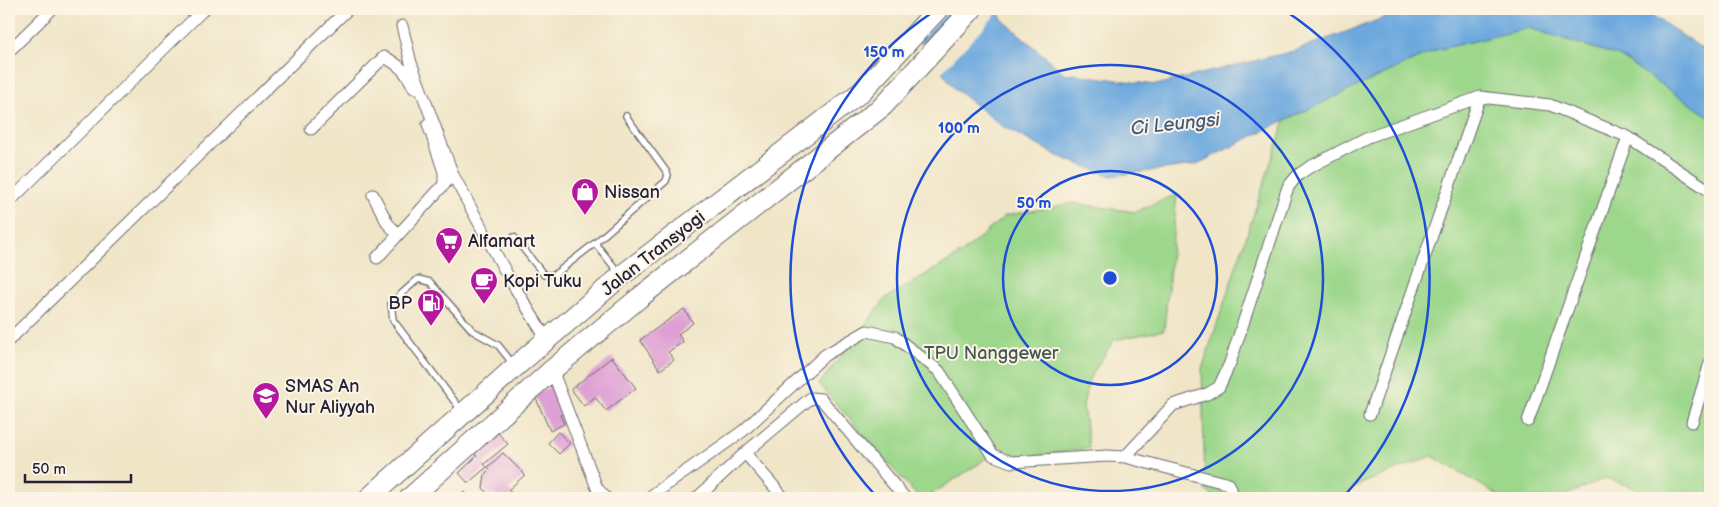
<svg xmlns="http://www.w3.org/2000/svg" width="1719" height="507" viewBox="0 0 1719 507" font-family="'Balsamiq Sans',sans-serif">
  <rect width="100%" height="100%" fill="#fcf5e5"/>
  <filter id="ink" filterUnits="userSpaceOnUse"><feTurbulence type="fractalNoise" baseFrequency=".02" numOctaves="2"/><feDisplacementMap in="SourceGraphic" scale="10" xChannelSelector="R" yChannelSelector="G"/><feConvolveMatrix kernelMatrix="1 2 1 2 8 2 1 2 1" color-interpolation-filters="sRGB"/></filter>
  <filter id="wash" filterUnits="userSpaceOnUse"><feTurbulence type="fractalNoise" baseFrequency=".0096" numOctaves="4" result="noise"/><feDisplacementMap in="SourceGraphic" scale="20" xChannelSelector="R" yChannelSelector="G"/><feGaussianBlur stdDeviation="1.12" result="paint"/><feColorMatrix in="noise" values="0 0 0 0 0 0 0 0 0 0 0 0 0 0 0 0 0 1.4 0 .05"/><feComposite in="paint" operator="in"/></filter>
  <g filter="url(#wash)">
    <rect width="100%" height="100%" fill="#f0e5c7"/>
    <!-- green -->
    <path fill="#9cd78b" stroke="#5f7c63" d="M 1529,28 L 1619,56 L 1710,117 L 1710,498 L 1662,498 L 1606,478 L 1559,498 L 1503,498 L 1432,456 L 1353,487 L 1343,498 L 1216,498 L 1205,490 L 1202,369 L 1285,120 L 1436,50 Z
      M 1177,194 L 1164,330 L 1114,340 L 1089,379 L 1083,406 L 1089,448 L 1029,457 L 991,453 L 980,463 L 926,498 L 919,498 L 819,384 L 886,298 L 962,253 L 1005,216 L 1073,203 L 1135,212 Z"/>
    <!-- water -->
    <path fill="#6da9de" stroke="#48668c" d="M 896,9 L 995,9 L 1003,20 L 1064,73 L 1156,85 L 1294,51 L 1408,9 L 1643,9 L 1710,54 L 1710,117 L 1619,56 L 1529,28 L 1436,50 L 1285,120 L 1195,165 L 1111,176 L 1058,156 L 1002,126 L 955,89 Z"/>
    <!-- pier -->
    <path fill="#f0e5c7" d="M 905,9 L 950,9 L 918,43 L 898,16 Z
      M 956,9 L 1000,10 L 941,73 L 921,46 Z"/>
    <g id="blocks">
      <!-- building -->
      <path fill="#dd9fd4" d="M 684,309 L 693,323 L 678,334 L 683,342 L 668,352 L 674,360 L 660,370 L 640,340 Z
        M 612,357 L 636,388 L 606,411 L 595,397 L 584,406 L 571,389 Z
        M 552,386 L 564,414 L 560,415 L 564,424 L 550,431 L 534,394 Z
        M 558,432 L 570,443 L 559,454 L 548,443 Z
        M 498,433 L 508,444 L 484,464 L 487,467 L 468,483 L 459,473 L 477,456 L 474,454 Z
        M 503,453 L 525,475 L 508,490 L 513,494 L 509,498 L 498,498 L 493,493 L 490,496 L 483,488 L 485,474 L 490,469 L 488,467 Z
        M 464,492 L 469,498 L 457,498 Z"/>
    </g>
  </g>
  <g filter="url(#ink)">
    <use href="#blocks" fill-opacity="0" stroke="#6a666c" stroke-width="1"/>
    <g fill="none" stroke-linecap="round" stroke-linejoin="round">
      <defs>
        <path id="lane" d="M 514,237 L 544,275 L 554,275 L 595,243 L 666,181 L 668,175 L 666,171 L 626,116
          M 595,243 L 619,273
          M 461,410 L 393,320 L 391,303 L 418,279 L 430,282 L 473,331 L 498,345 L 513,364"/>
        <path id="street" d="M 402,26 L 411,63 L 453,175 L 509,278 L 547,340
          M 9,51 L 52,9
          M 428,124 L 444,172 L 444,185
          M 311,129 L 384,57 C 399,64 407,73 414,88
          M 373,195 L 388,224 L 398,234
          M 9,202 L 204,9
          M 377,258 L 448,180
          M 9,340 L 348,9
          M 552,370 L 597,488 L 606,498
          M 1370,414 L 1480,97
          M 1528,421 L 1628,137
          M 1692,422 L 1710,363
          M 745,453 L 784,498
          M 1125,457 L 1173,405 L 1207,394 L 1219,387 L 1230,363 L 1288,187 L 1298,175 L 1308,168 L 1368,137 L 1480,97 L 1550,105 L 1628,137 L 1710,191
          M 648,498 L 743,431 L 825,355 L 867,331 L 895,337 L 939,371 L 993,455 L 1011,462 L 1107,456 L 1125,457 L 1229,484 L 1234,498
          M 697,498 L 745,453 L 807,401 L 811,398 L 821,399 L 905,498"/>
        <path id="highway" d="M 369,498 L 515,367 L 621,276 L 861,92 L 938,9
          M 410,498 L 552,370 L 639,298 L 883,106 L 972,9"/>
      </defs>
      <!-- lane casing -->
      <use href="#lane" stroke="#6a666c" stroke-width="8"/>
      <!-- street casing -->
      <use href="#street" stroke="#6a666c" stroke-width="13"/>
      <!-- highway casing -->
      <use href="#highway" stroke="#6a666c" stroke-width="22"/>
      <!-- lane -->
      <use href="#lane" stroke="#fff" stroke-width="5.5"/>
      <!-- street -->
      <use href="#street" stroke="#fff" stroke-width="11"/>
      <!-- highway -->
      <use href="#highway" stroke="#fff" stroke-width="20"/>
    </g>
  </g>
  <!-- distance rings -->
  <g fill="none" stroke="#1d4ed8" stroke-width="2.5">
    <circle cx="1110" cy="278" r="107"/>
    <circle cx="1110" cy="278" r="213"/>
    <path d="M876 496A320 320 0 0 1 936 10M1284 10A320 320 0 0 1 1344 496"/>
  </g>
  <!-- icons -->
  <defs>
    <symbol id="shop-pin" viewBox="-11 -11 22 30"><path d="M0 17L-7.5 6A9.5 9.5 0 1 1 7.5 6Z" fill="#b5179e" stroke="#fcf5e5"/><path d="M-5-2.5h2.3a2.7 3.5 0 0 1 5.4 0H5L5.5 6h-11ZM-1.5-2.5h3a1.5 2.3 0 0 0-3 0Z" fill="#fff"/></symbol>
    <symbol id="supermarket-pin" viewBox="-11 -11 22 30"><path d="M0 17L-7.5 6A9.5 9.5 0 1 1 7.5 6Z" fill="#b5179e" stroke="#fcf5e5"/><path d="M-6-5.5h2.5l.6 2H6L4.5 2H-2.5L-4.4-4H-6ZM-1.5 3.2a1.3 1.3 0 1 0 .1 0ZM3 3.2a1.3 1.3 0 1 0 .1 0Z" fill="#fff"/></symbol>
    <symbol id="cafe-pin" viewBox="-11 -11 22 30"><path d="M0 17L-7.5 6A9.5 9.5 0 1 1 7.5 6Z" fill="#b5179e" stroke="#fcf5e5"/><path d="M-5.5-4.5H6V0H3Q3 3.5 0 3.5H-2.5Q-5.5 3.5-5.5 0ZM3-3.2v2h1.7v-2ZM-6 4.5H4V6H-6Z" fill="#fff"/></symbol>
    <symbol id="fuel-pin" viewBox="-11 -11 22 30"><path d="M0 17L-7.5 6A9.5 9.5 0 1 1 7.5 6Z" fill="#b5179e" stroke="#fcf5e5"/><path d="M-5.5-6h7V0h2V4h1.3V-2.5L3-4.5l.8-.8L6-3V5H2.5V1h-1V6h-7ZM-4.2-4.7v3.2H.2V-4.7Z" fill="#fff"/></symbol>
    <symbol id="school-pin" viewBox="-11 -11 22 30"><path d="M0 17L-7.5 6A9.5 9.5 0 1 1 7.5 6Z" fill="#b5179e" stroke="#fcf5e5"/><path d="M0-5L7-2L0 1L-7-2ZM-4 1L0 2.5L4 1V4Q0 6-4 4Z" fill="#fff"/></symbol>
  </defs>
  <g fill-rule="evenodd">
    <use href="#shop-pin" x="569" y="176" width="32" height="43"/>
    <use href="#supermarket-pin" x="433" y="225" width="32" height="43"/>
    <use href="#cafe-pin" x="468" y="265" width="32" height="43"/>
    <use href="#fuel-pin" x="415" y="287" width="32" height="43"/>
    <use href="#school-pin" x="250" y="380" width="32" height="43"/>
  </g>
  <g text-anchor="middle" stroke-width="4" stroke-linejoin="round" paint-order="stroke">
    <!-- poi labels -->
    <g font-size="18" fill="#22223b" stroke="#fcf5e5" text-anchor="start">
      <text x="604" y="198">Nissan</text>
      <text x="468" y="247">Alfamart</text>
      <text x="503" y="287">Kopi Tuku</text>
      <text x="412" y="309" text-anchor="end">BP</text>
      <text x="285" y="392">SMAS An<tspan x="285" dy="21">Nur Aliyyah</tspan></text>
    </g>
    <!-- street labels -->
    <g font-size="18" fill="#22223b" stroke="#fcf5e5">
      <text transform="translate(653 253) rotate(-38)" y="6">Jalan Transyogi</text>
    </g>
    <!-- park labels -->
    <g font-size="18" fill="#475853" stroke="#fcf5e5">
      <text x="991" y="359">TPU Nanggewer</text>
    </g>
    <!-- water labels -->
    <g font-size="19" font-style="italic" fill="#40587c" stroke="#fcf5e5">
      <text transform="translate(1175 123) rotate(-6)" y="7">Ci Leungsi</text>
    </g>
  </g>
  <circle cx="1110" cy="278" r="8" fill="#1d4ed8" stroke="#fcf5e5" stroke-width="2.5"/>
  <g font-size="15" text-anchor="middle" font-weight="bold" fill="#1d4ed8" stroke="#fcf5e5" stroke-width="4" stroke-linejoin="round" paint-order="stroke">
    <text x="884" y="57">150 m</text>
    <text x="959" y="133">100 m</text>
    <text x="1034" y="208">50 m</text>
  </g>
  <!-- margin -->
  <rect width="1719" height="507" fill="none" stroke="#fcf5e5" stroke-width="30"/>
  <!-- scale -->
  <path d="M25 474v8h106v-8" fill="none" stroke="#22223b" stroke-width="2.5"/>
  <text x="32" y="474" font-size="15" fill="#22223b" stroke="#fcf5e5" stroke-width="4" paint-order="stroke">50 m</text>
</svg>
